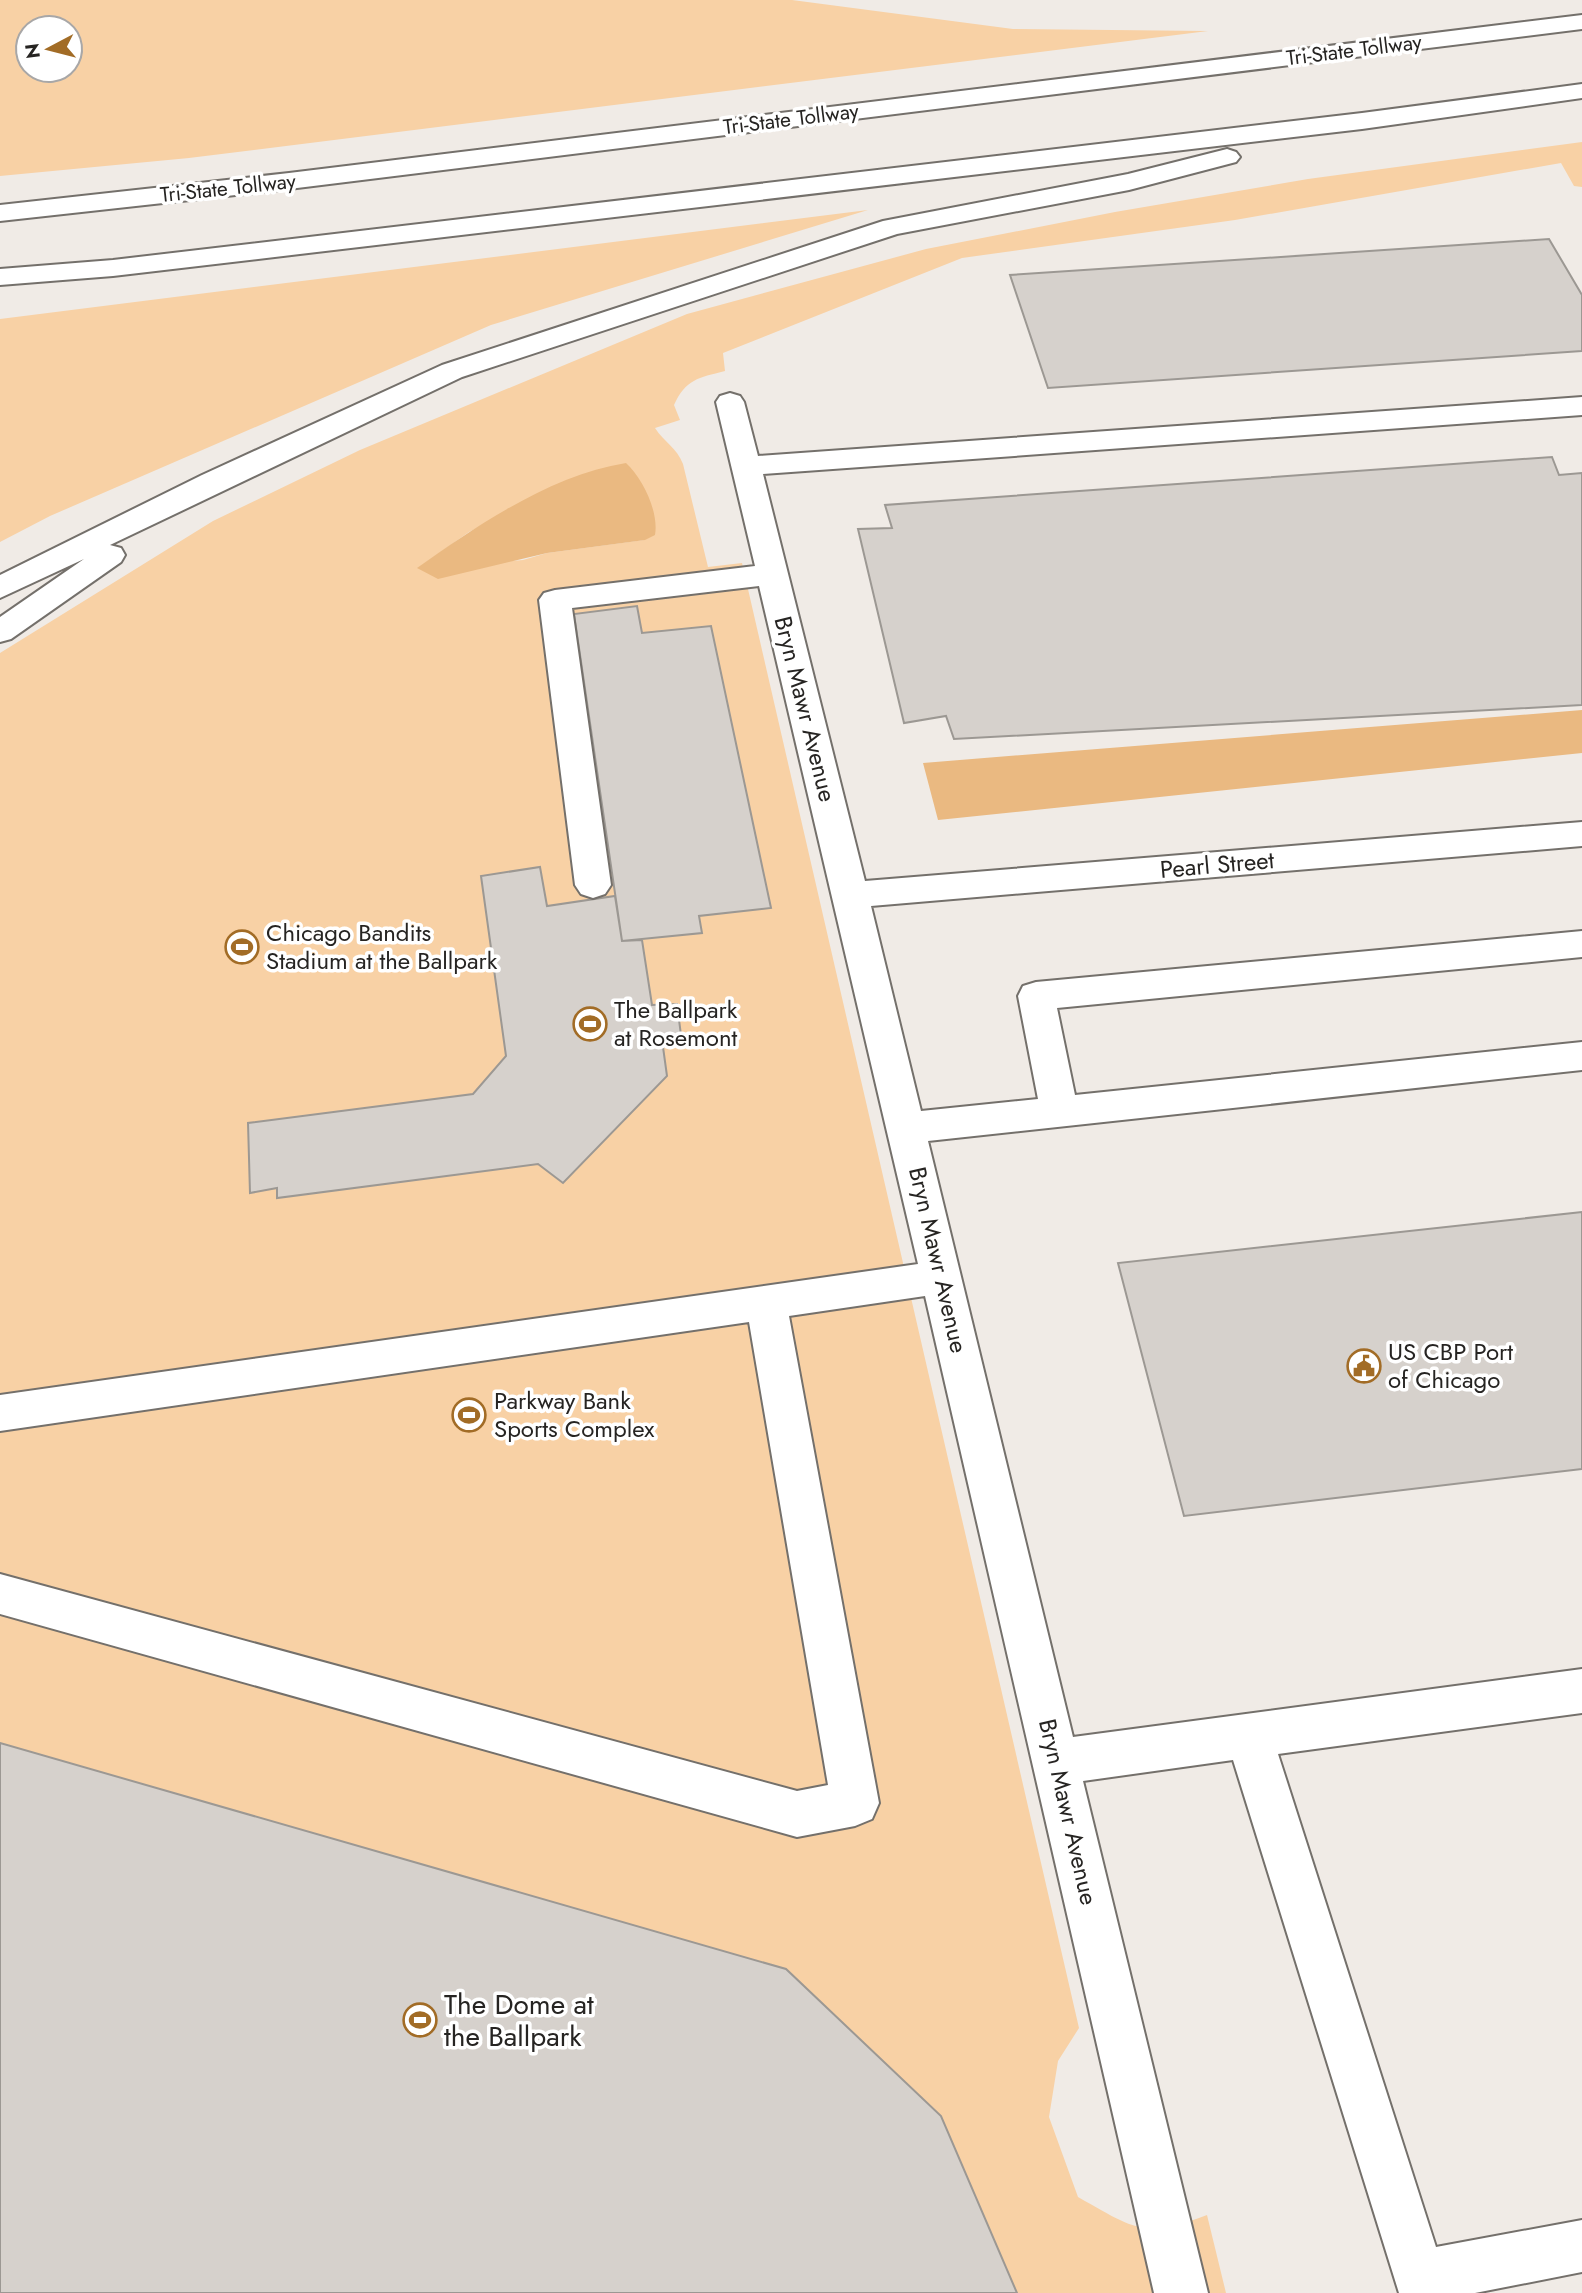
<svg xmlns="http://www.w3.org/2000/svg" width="1582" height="2293" viewBox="0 0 1582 2293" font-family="Jost,sans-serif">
  <rect width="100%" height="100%" fill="#f0ebe6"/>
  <!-- green -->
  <path fill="#f8d1a5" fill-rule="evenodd" d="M 0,0 L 792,0 L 1013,29 L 1208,31 L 189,158 L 0,176 ZM 28,28 L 70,28 L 70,70 L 28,70 Z
    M 1582,142 L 1582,187 L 1574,186 L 1561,163 L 1235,220 L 962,258 L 723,353 L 725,371 C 698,378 686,379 674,405 L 680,420 L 655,428 C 664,442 677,448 683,464 L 708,567 L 742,563 L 1079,2028 L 1058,2061 L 1049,2117 L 1078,2197 C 1135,2229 1143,2239 1207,2215 L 1226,2293 L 0,2293 L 0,653 L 213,521 L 360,450 L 687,314 L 926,249 L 1115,212 L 1308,179 ZM 551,488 L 644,540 L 547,553 L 523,560 L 418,568 L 469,532 Z
    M 868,210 L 491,325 L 50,516 L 0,542 L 0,319 Z"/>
  <!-- water -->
  <path fill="#eab981" d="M 626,463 C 643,479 659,512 655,535 L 645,540 L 547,553 L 438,579 L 417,568 C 478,525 551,475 626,463 Z
    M 1582,710 L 1582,753 L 938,820 L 923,763 Z"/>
  <!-- building -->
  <path fill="#d6d1cc" stroke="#9c9893" stroke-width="2" d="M 1549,239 L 1582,295 L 1582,351 L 1048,388 L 1010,275 Z
    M 1552,457 L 1559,475 L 1582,473 L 1582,705 L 954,739 L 946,716 L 904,723 L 858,529 L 892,528 L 885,505 Z
    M 637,606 L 642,633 L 711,626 L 771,908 L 699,916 L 702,933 L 622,941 L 574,614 Z
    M 540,867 L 547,906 L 615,896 L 622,941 L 642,940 L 652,1005 L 677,1004 L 682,1043 L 663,1047 L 667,1076 L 563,1183 L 538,1164 L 277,1198 L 277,1188 L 250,1193 L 248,1123 L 473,1094 L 506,1056 L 481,876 Z
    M 1582,1212 L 1582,1469 L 1184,1516 L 1118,1263 Z
    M 0,1743 L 786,1969 L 941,2116 L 1017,2293 L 0,2293 Z"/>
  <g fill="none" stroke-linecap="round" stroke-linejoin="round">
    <defs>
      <path id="minor" d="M 730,393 L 740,396 L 744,402 L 758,456 L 1582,397 L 1582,415 L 763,474 L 865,881 L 1582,822 L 1582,846 L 871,906 L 921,1111 L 1038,1099 L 1018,996 L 1023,986 L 1036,982 L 1582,931 L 1582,957 L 1057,1008 L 1075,1095 L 1582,1042 L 1582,1070 L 928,1141 L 1073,1737 L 1582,1669 L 1582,1713 L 1278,1754 L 1436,2247 L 1582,2220 L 1582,2272 L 1475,2293 L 1399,2293 L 1233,1760 L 1083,1781 L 1208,2293 L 1154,2293 L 925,1296 L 789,1316 L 879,1803 L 872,1819 L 855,1826 L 797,1837 L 0,1614 L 0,1574 L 797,1791 L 828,1785 L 749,1322 L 0,1431 L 0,1395 L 918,1264 L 759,586 L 572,608 L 611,885 L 605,894 L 593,898 L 581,894 L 575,885 L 539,600 L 544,593 L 555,590 L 755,566 L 716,402 L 720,396 Z"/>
      <path id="highway" d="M 1582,15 L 1582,29 L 289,189 L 0,221 L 0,205 L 289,173 Z
        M 1582,84 L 1582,98 L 1362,129 L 113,276 L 0,285 L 0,269 L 113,260 L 1362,113 Z
        M 1227,149 L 1236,152 L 1240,157 L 1236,162 L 1129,190 L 897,234 L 462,377 L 110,545 L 121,548 L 125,555 L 121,562 L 11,639 L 0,642 L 0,617 L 84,559 L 0,598 L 0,575 L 202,475 L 442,365 L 883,221 L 1128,174 Z"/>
    </defs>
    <!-- minor casing -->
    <use href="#minor" stroke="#74706b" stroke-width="4"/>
    <!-- highway casing -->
    <use href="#highway" stroke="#74706b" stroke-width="4"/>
    <!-- minor -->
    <use href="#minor" fill="#fff" fill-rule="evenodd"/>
    <!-- highway -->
    <use href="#highway" fill="#fff" fill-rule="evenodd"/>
  </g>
  <!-- icons -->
  <defs>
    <symbol id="stadium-ring" viewBox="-11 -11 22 22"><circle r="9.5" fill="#fff" stroke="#a26c26" stroke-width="1.5"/><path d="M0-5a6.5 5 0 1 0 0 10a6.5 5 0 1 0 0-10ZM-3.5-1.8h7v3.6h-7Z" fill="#a26c26"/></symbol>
    <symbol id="civic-ring" viewBox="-11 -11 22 22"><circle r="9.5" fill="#fff" stroke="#a26c26" stroke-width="1.5"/><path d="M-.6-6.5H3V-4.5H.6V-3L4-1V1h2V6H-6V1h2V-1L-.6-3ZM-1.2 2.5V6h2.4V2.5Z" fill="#a26c26"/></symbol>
  </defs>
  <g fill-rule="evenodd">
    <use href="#stadium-ring" x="223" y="928" width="38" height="38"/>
    <use href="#stadium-ring" x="571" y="1005" width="38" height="38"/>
    <use href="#civic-ring" x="1345" y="1347" width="38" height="38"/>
    <use href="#stadium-ring" x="450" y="1396" width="38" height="38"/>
    <use href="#stadium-ring" x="401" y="2001" width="38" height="38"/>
  </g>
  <g text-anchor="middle" stroke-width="7" stroke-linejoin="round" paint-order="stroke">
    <!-- far-street labels -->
    <g font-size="21" fill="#262422" stroke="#fff">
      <text transform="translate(1354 50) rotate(-7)" y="7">Tri-State Tollway</text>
      <text transform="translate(791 119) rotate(-7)" y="7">Tri-State Tollway</text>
      <text transform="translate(228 188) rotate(-6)" y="7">Tri-State Tollway</text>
    </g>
    <!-- street labels -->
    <g font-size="24" fill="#262422" stroke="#fff">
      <text transform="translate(805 709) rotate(76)" y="8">Bryn Mawr Avenue</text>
      <text transform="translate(1217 865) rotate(-5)" y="8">Pearl Street</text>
      <text transform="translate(938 1260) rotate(77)" y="8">Bryn Mawr Avenue</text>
      <text transform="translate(1068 1812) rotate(77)" y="8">Bryn Mawr Avenue</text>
    </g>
    <!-- poi labels -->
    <g font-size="24" fill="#262422" stroke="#fff" text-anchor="start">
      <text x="266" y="941">Chicago Bandits<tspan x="266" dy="28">Stadium at the Ballpark</tspan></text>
      <text x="614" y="1018">The Ballpark<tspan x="614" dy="28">at Rosemont</tspan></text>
      <text x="1388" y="1360">US CBP Port<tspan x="1388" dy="28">of Chicago</tspan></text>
      <text x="494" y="1409">Parkway Bank<tspan x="494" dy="28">Sports Complex</tspan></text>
    </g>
    <!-- near-poi labels -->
    <g font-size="28" fill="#262422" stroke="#fff" text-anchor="start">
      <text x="444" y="2014">The Dome at<tspan x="444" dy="32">the Ballpark</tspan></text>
    </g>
  </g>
  <!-- north arrow -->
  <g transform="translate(49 49) rotate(263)"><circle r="33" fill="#ffffff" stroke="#a8a7a7" stroke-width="2"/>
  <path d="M0-5L12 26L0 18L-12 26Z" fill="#a26c26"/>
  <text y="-10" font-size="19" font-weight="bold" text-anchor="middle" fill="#262422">N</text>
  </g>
</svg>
